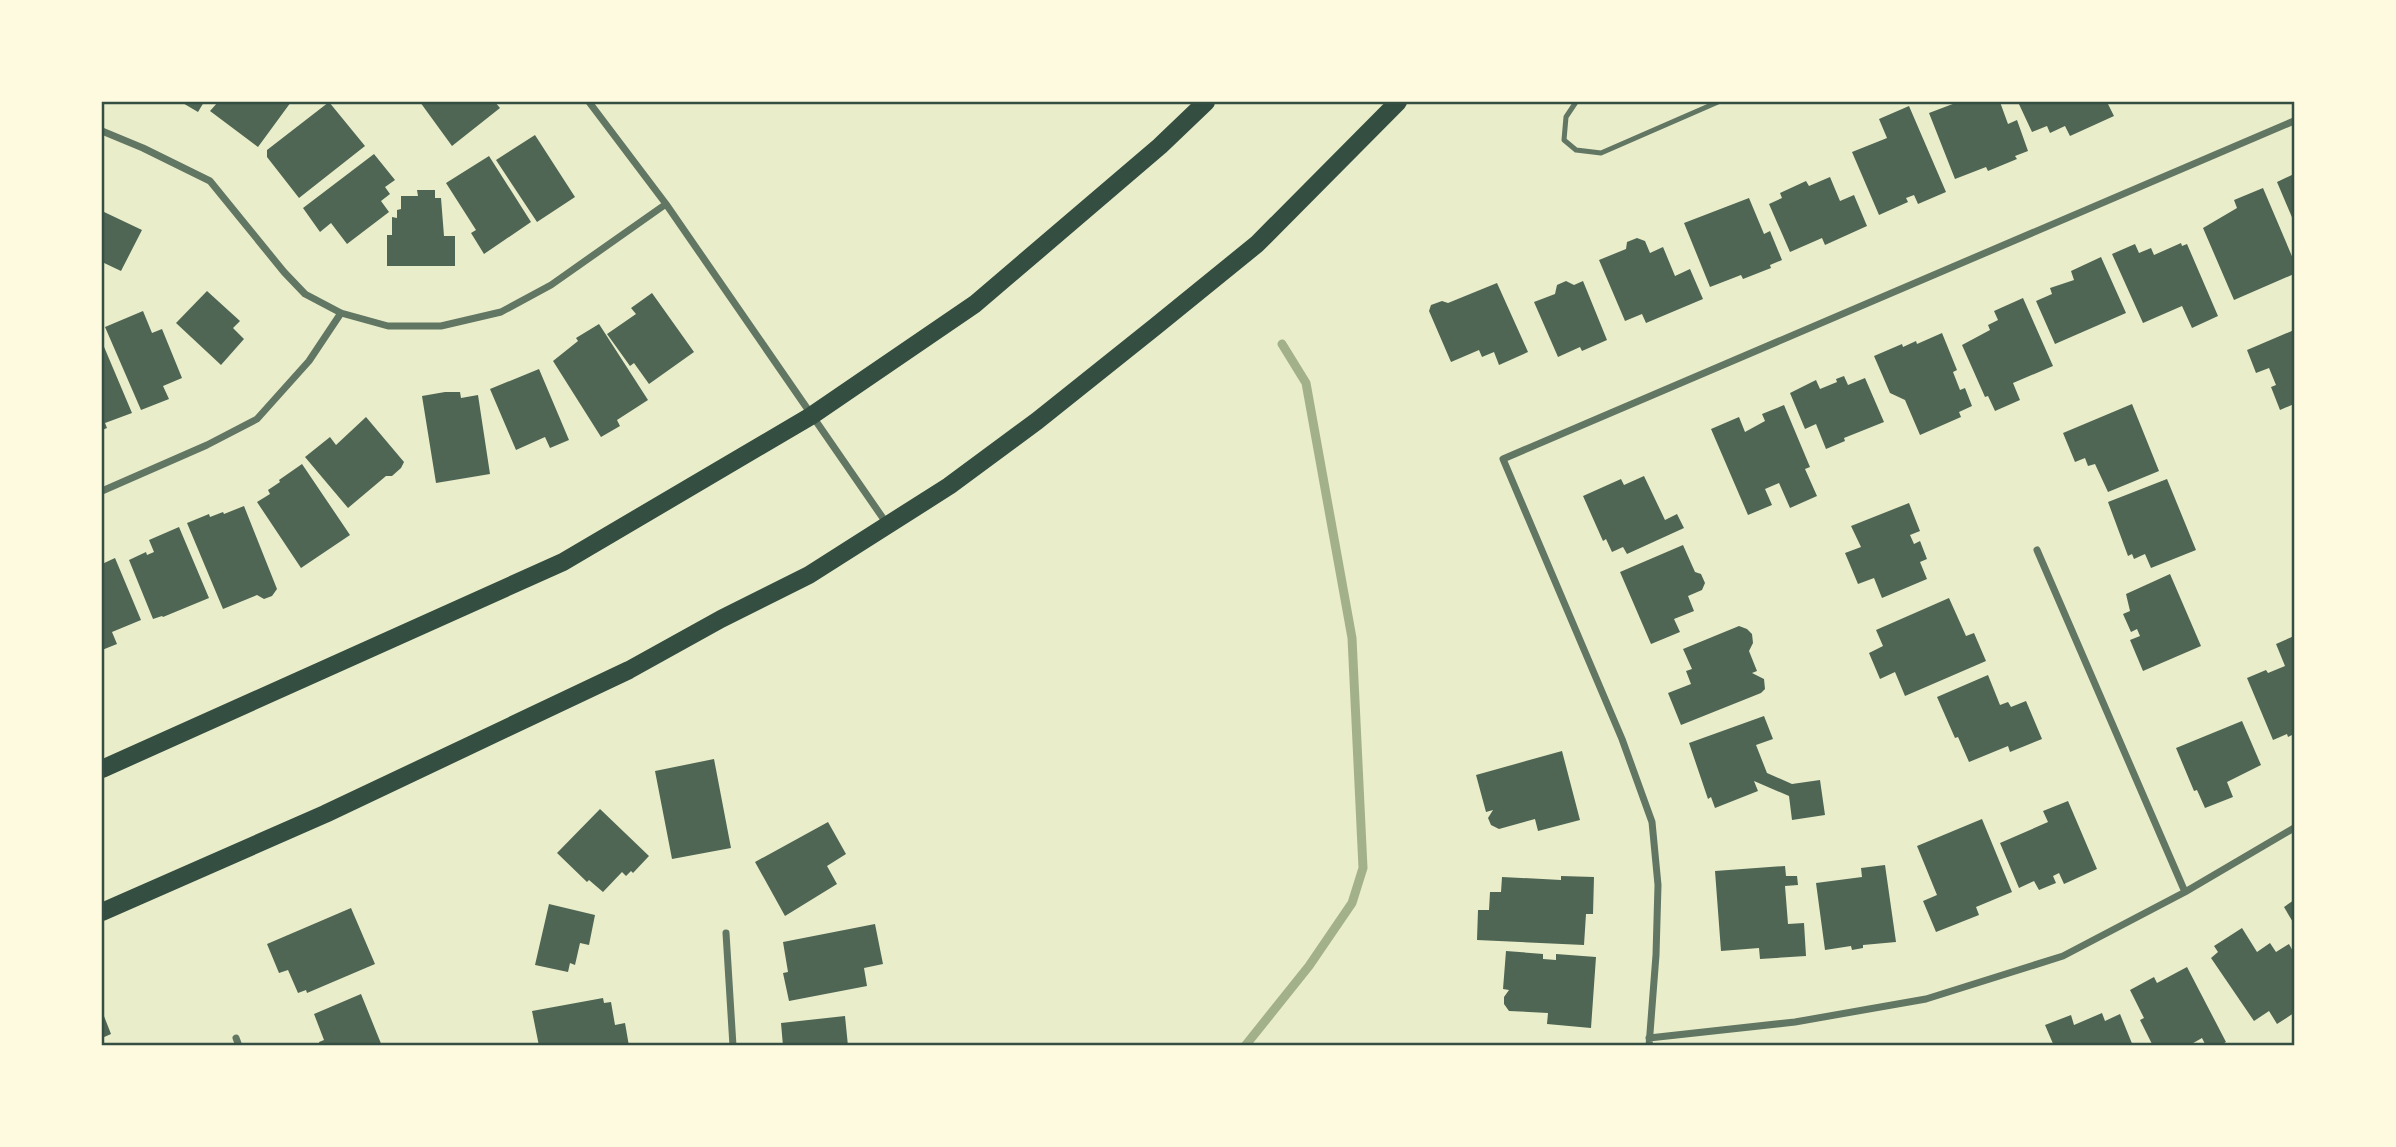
<svg xmlns="http://www.w3.org/2000/svg" width="2396" height="1147" viewBox="0 0 2396 1147" font-family="Roboto,sans-serif">
  <rect width="100%" height="100%" fill="#e9edc9"/>
  <g fill="none" stroke-linecap="round" stroke-linejoin="round">
    <!-- stream -->
    <path stroke="#a3b18a" stroke-width="9" d="M 1245,1046 L 1309,966 L 1352,903 L 1363,868 L 1352,638 L 1306,383 L 1282,344"/>
  </g>
  <!-- building -->
  <path fill="#4f6655" d="M 181,102 L 204,102 L 198,112 Z
    M 218,102 L 291,102 L 258,147 L 210,111 Z
    M 329,102 L 365,146 L 299,198 L 267,157 L 267,150 Z
    M 420,102 L 495,102 L 500,108 L 452,146 Z
    M 1958,102 L 2000,102 L 2008,124 L 2017,120 L 2028,151 L 2015,156 L 2017,159 L 1988,171 L 1986,167 L 1955,179 L 1929,113 Z
    M 2018,102 L 2107,102 L 2114,116 L 2070,136 L 2065,126 L 2050,133 L 2047,126 L 2032,132 Z
    M 1909,106 L 1946,192 L 1918,204 L 1914,195 L 1906,198 L 1908,202 L 1879,215 L 1852,152 L 1887,138 L 1879,119 Z
    M 535,135 L 575,197 L 537,222 L 496,160 Z
    M 374,154 L 395,180 L 385,187 L 390,194 L 381,201 L 389,212 L 347,244 L 331,223 L 320,232 L 303,208 Z
    M 489,156 L 531,222 L 484,254 L 471,233 L 476,230 L 446,183 Z
    M 2294,174 L 2294,222 L 2277,182 Z
    M 1830,177 L 1840,201 L 1854,195 L 1867,226 L 1825,245 L 1822,238 L 1790,252 L 1769,204 L 1782,198 L 1780,193 L 1806,181 L 1809,186 Z
    M 2263,188 L 2294,261 L 2294,274 L 2234,300 L 2203,228 L 2237,208 L 2234,200 Z
    M 417,190 L 435,190 L 435,198 L 441,198 L 444,236 L 455,236 L 455,266 L 387,266 L 387,235 L 392,235 L 392,217 L 397,218 L 397,210 L 401,209 L 401,196 L 418,196 Z
    M 1749,198 L 1764,234 L 1770,231 L 1782,260 L 1770,265 L 1771,268 L 1743,279 L 1741,275 L 1710,287 L 1684,223 Z
    M 102,211 L 142,230 L 121,271 L 102,262 Z
    M 1637,238 L 1645,241 L 1650,253 L 1663,247 L 1675,276 L 1690,269 L 1703,299 L 1646,323 L 1642,314 L 1625,321 L 1599,260 L 1626,249 L 1627,242 Z
    M 2181,243 L 2182,246 L 2187,244 L 2218,316 L 2192,328 L 2182,306 L 2143,323 L 2112,254 L 2135,244 L 2139,253 L 2151,248 L 2154,255 Z
    M 2101,257 L 2126,313 L 2055,344 L 2036,301 L 2052,294 L 2050,288 L 2074,280 L 2071,271 Z
    M 1566,281 L 1574,285 L 1583,281 L 1607,340 L 1582,351 L 1580,347 L 1558,357 L 1534,302 L 1555,294 L 1557,285 Z
    M 1497,283 L 1528,352 L 1499,365 L 1494,352 L 1482,357 L 1479,350 L 1451,362 L 1429,311 L 1431,305 L 1442,301 L 1448,303 Z
    M 207,291 L 240,321 L 233,328 L 244,339 L 221,365 L 176,323 Z
    M 652,293 L 694,352 L 649,384 L 634,363 L 630,366 L 607,334 L 636,314 L 631,308 Z
    M 2023,298 L 2053,366 L 2013,383 L 2020,400 L 1995,411 L 1988,396 L 1985,397 L 1962,345 L 1990,330 L 1988,325 L 1998,320 L 1994,311 Z
    M 143,311 L 152,333 L 162,329 L 182,378 L 163,386 L 169,399 L 141,410 L 105,327 Z
    M 599,324 L 648,400 L 617,420 L 620,426 L 601,437 L 553,361 L 578,341 L 576,338 Z
    M 2294,330 L 2294,404 L 2280,410 L 2271,387 L 2276,385 L 2269,368 L 2256,373 L 2247,350 Z
    M 1942,333 L 1957,370 L 1953,372 L 1960,390 L 1965,388 L 1972,406 L 1959,412 L 1961,417 L 1920,435 L 1905,400 L 1890,393 L 1874,356 L 1902,344 L 1903,347 L 1916,341 L 1917,344 Z
    M 102,342 L 132,413 L 105,423 L 107,428 L 102,430 Z
    M 539,369 L 569,440 L 550,448 L 545,437 L 516,450 L 490,389 Z
    M 1844,376 L 1848,385 L 1865,378 L 1884,422 L 1844,438 L 1845,441 L 1826,449 L 1816,424 L 1805,429 L 1790,393 L 1816,380 L 1820,389 L 1837,382 L 1836,379 Z
    M 445,392 L 460,392 L 461,398 L 478,395 L 490,474 L 436,483 L 422,396 Z
    M 2132,404 L 2159,471 L 2108,492 L 2095,464 L 2088,466 L 2085,458 L 2075,462 L 2063,433 Z
    M 1784,405 L 1810,467 L 1805,469 L 1817,496 L 1790,508 L 1779,483 L 1765,489 L 1772,505 L 1748,515 L 1711,429 L 1739,417 L 1745,432 L 1765,421 L 1762,414 Z
    M 366,417 L 404,462 L 401,468 L 392,476 L 386,476 L 348,508 L 305,457 L 330,437 L 336,445 Z
    M 302,464 L 350,535 L 301,568 L 257,502 L 270,494 L 268,490 L 280,482 L 279,480 Z
    M 1644,476 L 1665,520 L 1677,514 L 1684,528 L 1627,554 L 1623,547 L 1612,552 L 1606,539 L 1603,541 L 1583,496 L 1621,479 L 1624,485 Z
    M 2167,479 L 2196,550 L 2151,568 L 2145,554 L 2134,559 L 2132,554 L 2128,556 L 2108,502 Z
    M 1909,503 L 1920,531 L 1910,535 L 1914,544 L 1920,541 L 1927,559 L 1920,562 L 1927,579 L 1882,598 L 1874,578 L 1858,584 L 1845,553 L 1861,547 L 1851,526 Z
    M 244,506 L 277,589 L 272,596 L 264,599 L 257,595 L 223,609 L 187,523 L 209,514 L 210,517 L 223,512 L 224,514 Z
    M 179,527 L 209,598 L 163,617 L 162,616 L 153,619 L 129,560 L 146,552 L 147,555 L 154,552 L 149,540 Z
    M 1683,545 L 1695,572 L 1701,574 L 1705,583 L 1702,590 L 1688,596 L 1694,611 L 1674,619 L 1680,632 L 1651,644 L 1620,572 Z
    M 115,558 L 141,620 L 112,632 L 117,644 L 102,650 L 102,564 Z
    M 2170,574 L 2201,646 L 2143,671 L 2130,640 L 2140,636 L 2137,629 L 2131,632 L 2123,614 L 2130,611 L 2126,594 Z
    M 1949,598 L 1966,636 L 1974,633 L 1986,661 L 1905,696 L 1895,672 L 1880,679 L 1869,653 L 1883,646 L 1876,630 Z
    M 1739,626 L 1747,629 L 1752,634 L 1753,643 L 1749,651 L 1757,671 L 1752,673 L 1764,679 L 1765,689 L 1761,693 L 1681,725 L 1668,693 L 1691,684 L 1686,671 L 1692,669 L 1683,649 Z
    M 2294,636 L 2294,734 L 2288,737 L 2287,734 L 2273,740 L 2247,678 L 2266,670 L 2268,673 L 2285,666 L 2276,644 Z
    M 1988,675 L 2000,705 L 2008,702 L 2011,707 L 2026,701 L 2042,739 L 2010,752 L 2008,746 L 1969,762 L 1958,737 L 1955,738 L 1937,697 Z
    M 1764,716 L 1773,739 L 1756,745 L 1767,773 L 1792,784 L 1820,780 L 1825,815 L 1792,820 L 1789,796 L 1754,781 L 1758,791 L 1715,808 L 1711,797 L 1708,799 L 1689,743 Z
    M 2242,721 L 2261,765 L 2227,782 L 2233,797 L 2205,808 L 2197,790 L 2194,791 L 2176,748 Z
    M 1562,751 L 1580,820 L 1538,831 L 1535,819 L 1499,829 L 1491,825 L 1488,818 L 1493,810 L 1486,812 L 1476,775 Z
    M 714,759 L 731,848 L 672,859 L 655,771 Z
    M 2068,801 L 2097,869 L 2064,884 L 2059,873 L 2053,876 L 2056,883 L 2039,890 L 2034,881 L 2019,888 L 2000,843 L 2048,822 L 2043,811 Z
    M 600,809 L 649,856 L 633,873 L 631,871 L 626,876 L 622,872 L 603,892 L 589,880 L 587,882 L 557,853 Z
    M 1982,819 L 2012,892 L 1976,907 L 1979,915 L 1936,932 L 1923,901 L 1937,895 L 1917,846 Z
    M 828,822 L 846,854 L 827,866 L 837,884 L 785,916 L 755,862 Z
    M 1885,865 L 1896,942 L 1863,945 L 1863,948 L 1852,950 L 1851,946 L 1825,950 L 1816,883 L 1862,877 L 1861,868 Z
    M 1785,866 L 1786,876 L 1797,876 L 1798,885 L 1785,886 L 1788,924 L 1804,923 L 1806,956 L 1760,959 L 1759,948 L 1721,951 L 1715,871 Z
    M 1561,876 L 1594,877 L 1593,914 L 1586,914 L 1584,945 L 1477,940 L 1478,910 L 1489,910 L 1490,892 L 1501,892 L 1502,877 L 1561,880 Z
    M 2294,900 L 2294,924 L 2284,907 Z
    M 549,904 L 595,915 L 589,945 L 580,943 L 575,965 L 570,963 L 568,972 L 535,965 Z
    M 351,908 L 375,964 L 307,993 L 306,990 L 298,993 L 288,970 L 279,973 L 267,944 Z
    M 875,924 L 883,964 L 864,968 L 867,986 L 789,1001 L 783,973 L 788,972 L 783,942 Z
    M 2242,928 L 2257,952 L 2270,943 L 2276,952 L 2289,944 L 2294,953 L 2294,1013 L 2277,1024 L 2269,1011 L 2254,1021 L 2211,958 L 2218,952 L 2214,946 Z
    M 1506,951 L 1543,954 L 1543,959 L 1556,960 L 1556,954 L 1596,957 L 1591,1028 L 1547,1024 L 1548,1013 L 1509,1011 L 1504,1004 L 1504,997 L 1509,990 L 1503,989 Z
    M 2187,967 L 2226,1042 L 2219,1046 L 2206,1046 L 2202,1038 L 2188,1046 L 2153,1046 L 2140,1020 L 2144,1018 L 2130,990 L 2154,977 L 2157,983 Z
    M 361,994 L 382,1046 L 320,1046 L 319,1042 L 324,1040 L 314,1014 Z
    M 603,998 L 604,1003 L 611,1002 L 615,1025 L 625,1023 L 629,1046 L 539,1046 L 532,1011 Z
    M 102,1011 L 111,1034 L 102,1038 Z
    M 2102,1013 L 2105,1021 L 2120,1014 L 2133,1046 L 2054,1046 L 2045,1025 L 2071,1015 L 2074,1025 Z
    M 845,1016 L 848,1046 L 783,1046 L 781,1023 Z"/>
  <g fill="none" stroke-linecap="round" stroke-linejoin="round">
    <!-- service -->
    <path stroke="#617663" stroke-width="5" d="M 1576,102 L 1566,117 L 1564,140 L 1576,150 L 1601,153 L 1718,102"/>
    <!-- minor -->
    <path stroke="#617663" stroke-width="7" d="M 589,102 L 666,204 L 887,524
      M 102,131 L 143,148 L 210,181 L 284,272 L 305,294 L 341,313 L 388,326 L 441,326 L 501,312 L 551,285 L 666,204
      M 102,491 L 207,445 L 257,419 L 309,361 L 341,313
      M 2037,550 L 2185,892
      M 726,933 L 733,1046
      M 236,1038 L 239,1046
      M 1649,1038 L 1795,1022 L 1926,999 L 2063,956 L 2185,892 L 2294,828
      M 1649,1046 L 1656,955 L 1658,885 L 1652,822 L 1622,739 L 1503,459 L 2294,121"/>
    <!-- primary -->
    <path stroke="#344e41" stroke-width="18" d="M 102,769 L 563,562 L 811,416 L 975,304 L 1160,146 L 1206,102
      M 102,912 L 325,814 L 629,670 L 721,619 L 809,575 L 949,486 L 1037,421 L 1156,326 L 1257,244 L 1398,102"/>
  </g>
  <!-- border -->
  <rect width="2396" height="1147" fill="none" stroke="#fefae0" stroke-width="206"/>
  <rect x="103" y="103" width="2190" height="941" fill="none" stroke="#344e41" stroke-width="2.5"/>
</svg>
